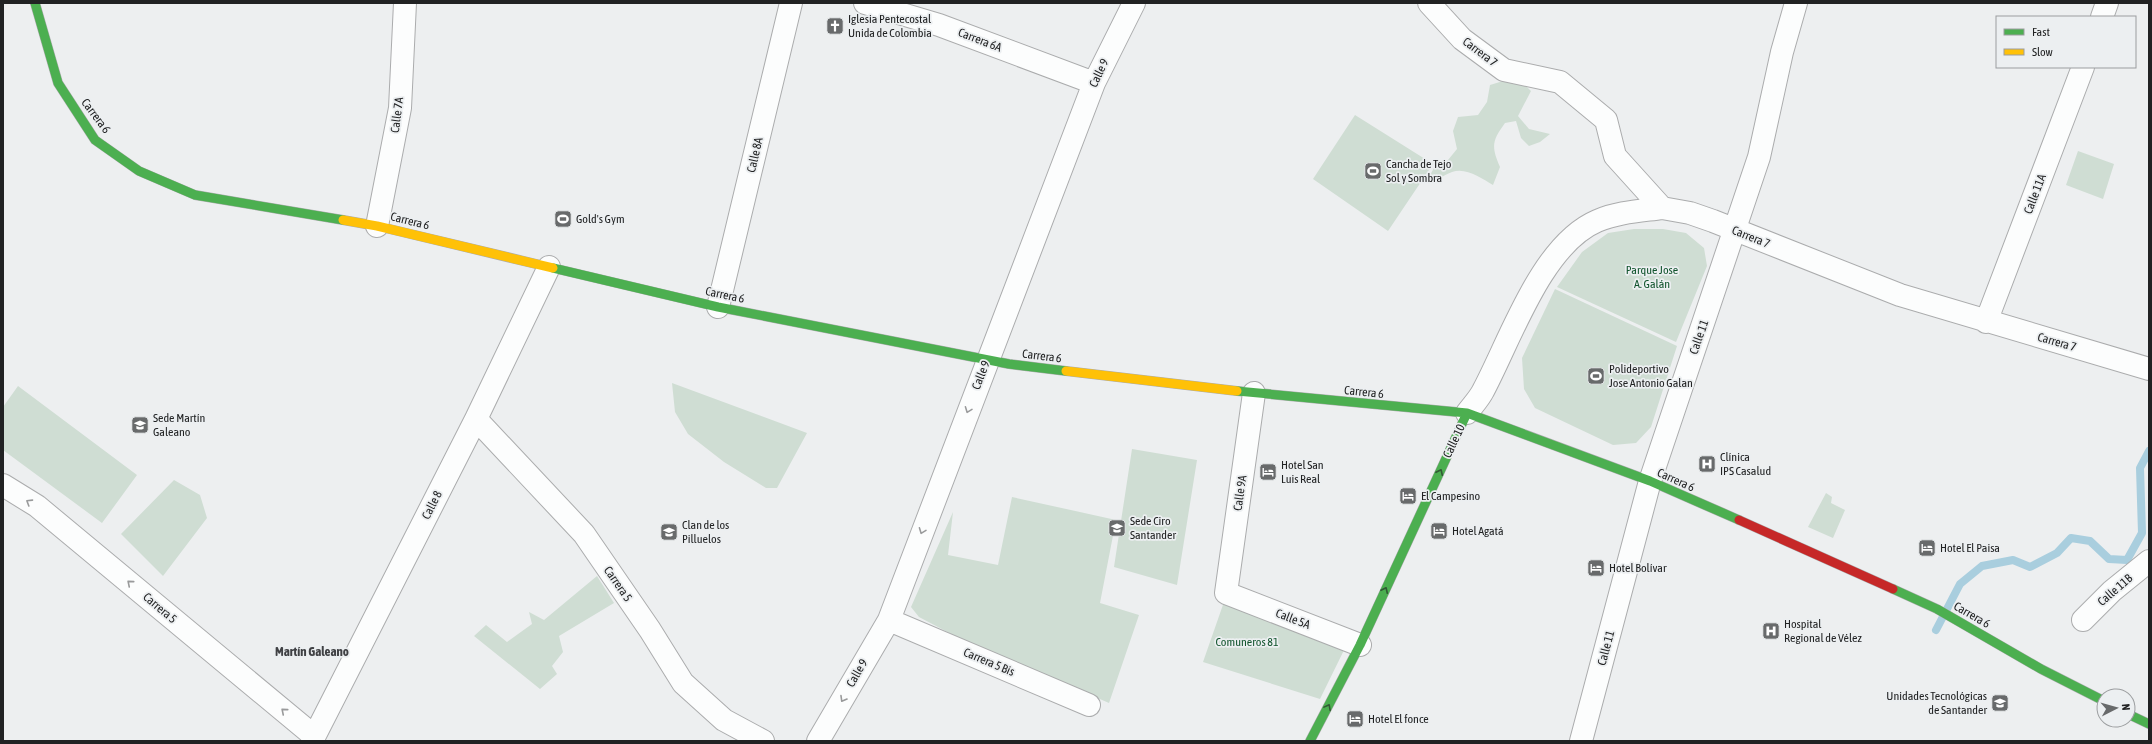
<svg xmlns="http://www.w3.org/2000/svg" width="2152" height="744" viewBox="0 0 2152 744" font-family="'Asap Condensed',sans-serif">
  <rect width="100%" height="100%" fill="#edeff0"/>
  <!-- green -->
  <path fill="#cfddd3" d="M 1503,81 L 1522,82 L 1531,91 L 1518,116 L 1529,129 L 1550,134 L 1540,142 L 1529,146 L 1521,138 L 1516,121 L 1505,123 C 1492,141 1491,146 1500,167 L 1493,185 C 1481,178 1466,167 1452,172 C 1442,176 1437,181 1426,182 L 1438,161 L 1448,160 L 1457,149 L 1453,131 L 1458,117 L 1478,115 L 1487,102 L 1490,85 Z
    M 1355,115 L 1433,164 L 1388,231 L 1313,179 Z
    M 2078,151 L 2114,164 L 2103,199 L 2066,185 Z
    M 1634,229 L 1663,229 L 1686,233 L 1704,248 L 1707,266 L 1676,342 L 1557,287 L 1582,252 L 1608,233 Z
    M 1555,289 L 1677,346 L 1651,427 L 1636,443 L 1613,445 L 1535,408 L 1524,389 L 1522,358 Z
    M 672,383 L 807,433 L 777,488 L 766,488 L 724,462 L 688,434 L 675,412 Z
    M 18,386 L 137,475 L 102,523 L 3,450 L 3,407 Z
    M 1132,449 L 1197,460 L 1177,585 L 1114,567 Z
    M 174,480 L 200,495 L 207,518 L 163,576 L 121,534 Z
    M 1826,493 L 1832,497 L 1831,503 L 1845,510 L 1833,538 L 1808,527 Z
    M 1012,497 L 1116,520 L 1100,603 L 1139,615 L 1109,703 L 955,636 L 919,617 L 911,607 L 953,512 L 948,555 L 998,565 Z
    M 597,576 L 614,603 L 559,636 L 563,652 L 552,666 L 557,674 L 540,689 L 474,636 L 486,625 L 507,642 L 532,624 L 529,612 L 544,620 Z
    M 1225,599 L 1347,644 L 1320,699 L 1203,662 Z"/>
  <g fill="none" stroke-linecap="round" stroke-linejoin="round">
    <!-- stream -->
    <path stroke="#a9cede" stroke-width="8" d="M 1936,630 L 1960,584 L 1982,566 L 2013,560 L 2030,567 L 2057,553 L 2071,538 L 2090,541 L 2109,559 L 2127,560 L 2142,533 L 2140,468 L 2149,451"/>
    <defs>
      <path id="street" d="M 865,3 L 939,25 L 1094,83
        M 1429,3 L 1462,39 L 1504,70 L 1560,82 L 1606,120 L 1615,156 L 1662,208 L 1690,213 L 1713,221 L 1900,295 L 2149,369
        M 2102,17 L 2107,3
        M 377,226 L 400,108 L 405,3
        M 718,307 L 791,3
        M 1986,322 L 2083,67
        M 1254,393 L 1226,593 L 1360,645
        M 1467,413 C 1472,406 1479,399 1483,391 C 1510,341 1541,245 1597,221 C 1618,212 1640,211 1662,208
        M 476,419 L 584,534 L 650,630 L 683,683 L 724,720 L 763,741
        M 3,485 L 37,506 L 314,736
        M 889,620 L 1089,705
        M 2083,620 L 2112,591 L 2149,561
        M 312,741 L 476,419 L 549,267
        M 818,741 L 889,620 L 1094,83 L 1134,3
        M 1581,741 L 1650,481 L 1759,157 L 1782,52 L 1796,3"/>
      <path id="fast" d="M 35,3 L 58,83 L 95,140 L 139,171 L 195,195 L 343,220
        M 553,268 L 718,307 L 1009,364 L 1066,371
        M 1237,391 L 1467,413 L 1650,481 L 1739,520
        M 1893,589 L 1937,609 L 2041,669 L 2104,701
        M 2128,714 L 2149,724
        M 1310,741 L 1360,645 L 1467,413"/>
      <path id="slow" d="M 343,220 L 377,226 L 553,268
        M 1066,371 L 1237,391"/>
      <path id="jam" d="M 1739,520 L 1893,589"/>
    </defs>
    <!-- street casing -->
    <use href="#street" stroke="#abacad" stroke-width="24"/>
    <!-- fast casing -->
    <use href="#fast" stroke="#abacad" stroke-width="10"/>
    <!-- slow casing -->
    <use href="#slow" stroke="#abacad" stroke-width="10"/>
    <!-- jam casing -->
    <use href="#jam" stroke="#abacad" stroke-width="10"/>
    <!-- street -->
    <use href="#street" stroke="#fcfdfd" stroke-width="22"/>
    <!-- fast -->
    <use href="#fast" stroke="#4caf50" stroke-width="9"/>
    <!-- slow -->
    <use href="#slow" stroke="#ffc107" stroke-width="9"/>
    <!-- jam -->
    <use href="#jam" stroke="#c62828" stroke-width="9"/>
  </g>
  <!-- one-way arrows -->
  <defs><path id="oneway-chevron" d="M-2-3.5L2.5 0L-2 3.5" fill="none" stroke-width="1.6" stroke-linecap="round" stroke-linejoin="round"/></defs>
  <g stroke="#999a9b">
    <use href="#oneway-chevron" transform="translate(968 410) rotate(111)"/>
    <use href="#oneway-chevron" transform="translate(29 502) rotate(-148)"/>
    <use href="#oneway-chevron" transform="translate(922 531) rotate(111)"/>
    <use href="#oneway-chevron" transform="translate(130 583) rotate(-140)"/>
    <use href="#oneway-chevron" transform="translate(843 699) rotate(120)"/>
    <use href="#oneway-chevron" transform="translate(284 711) rotate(-140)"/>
  </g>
  <g stroke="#325a35">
    <use href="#oneway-chevron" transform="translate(1440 472) rotate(-65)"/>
    <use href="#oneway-chevron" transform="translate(1385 590) rotate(-65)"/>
    <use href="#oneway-chevron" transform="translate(1328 707) rotate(-62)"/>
  </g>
  <!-- icons -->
  <defs>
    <symbol id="church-square" viewBox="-11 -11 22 22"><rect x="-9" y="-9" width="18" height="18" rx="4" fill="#686a6b" stroke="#eceff1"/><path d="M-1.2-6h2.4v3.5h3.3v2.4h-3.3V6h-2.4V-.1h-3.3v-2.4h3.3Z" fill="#fff"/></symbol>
    <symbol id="stadium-square" viewBox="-11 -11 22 22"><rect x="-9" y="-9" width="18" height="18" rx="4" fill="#686a6b" stroke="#eceff1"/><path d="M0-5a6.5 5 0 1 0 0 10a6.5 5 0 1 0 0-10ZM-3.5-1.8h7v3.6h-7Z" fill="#fff"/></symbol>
    <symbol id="school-square" viewBox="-11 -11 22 22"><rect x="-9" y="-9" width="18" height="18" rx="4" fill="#686a6b" stroke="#eceff1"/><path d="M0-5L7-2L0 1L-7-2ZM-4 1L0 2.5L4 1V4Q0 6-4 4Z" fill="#fff"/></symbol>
    <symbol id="hospital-square" viewBox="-11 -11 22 22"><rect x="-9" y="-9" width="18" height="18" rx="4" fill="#686a6b" stroke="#eceff1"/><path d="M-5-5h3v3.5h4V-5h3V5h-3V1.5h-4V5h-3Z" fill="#fff"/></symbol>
    <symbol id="hotel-square" viewBox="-11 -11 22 22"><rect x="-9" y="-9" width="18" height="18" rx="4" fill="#686a6b" stroke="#eceff1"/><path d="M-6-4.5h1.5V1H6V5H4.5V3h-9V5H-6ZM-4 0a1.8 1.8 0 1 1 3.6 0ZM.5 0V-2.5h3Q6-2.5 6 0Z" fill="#fff"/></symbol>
    <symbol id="university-square" viewBox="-11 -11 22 22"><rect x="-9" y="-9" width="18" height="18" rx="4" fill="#686a6b" stroke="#eceff1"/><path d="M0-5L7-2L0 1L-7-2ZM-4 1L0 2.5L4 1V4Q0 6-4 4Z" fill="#fff"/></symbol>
  </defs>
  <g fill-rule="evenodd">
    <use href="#church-square" x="825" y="16" width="20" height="20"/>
    <use href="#stadium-square" x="1363" y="161" width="20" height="20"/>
    <use href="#stadium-square" x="553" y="209" width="20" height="20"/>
    <use href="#stadium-square" x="1586" y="366" width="20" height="20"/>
    <use href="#school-square" x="130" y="415" width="20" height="20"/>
    <use href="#hospital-square" x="1697" y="454" width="20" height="20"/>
    <use href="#hotel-square" x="1258" y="462" width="20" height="20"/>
    <use href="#hotel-square" x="1398" y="486" width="20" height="20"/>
    <use href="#school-square" x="1107" y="518" width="20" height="20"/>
    <use href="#hotel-square" x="1429" y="521" width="20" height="20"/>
    <use href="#school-square" x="659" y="522" width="20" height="20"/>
    <use href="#hotel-square" x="1917" y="538" width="20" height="20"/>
    <use href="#hotel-square" x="1586" y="558" width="20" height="20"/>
    <use href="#hospital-square" x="1761" y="621" width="20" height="20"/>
    <use href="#university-square" x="1990" y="693" width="20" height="20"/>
    <use href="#hotel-square" x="1345" y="709" width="20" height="20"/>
  </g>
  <g text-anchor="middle" stroke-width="3.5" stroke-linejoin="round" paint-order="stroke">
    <!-- poi labels -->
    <g font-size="12" fill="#212223" stroke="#eceff1" text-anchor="start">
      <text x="848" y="23">Iglesia Pentecostal<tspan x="848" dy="14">Unida de Colombia</tspan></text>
      <text x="1386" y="168">Cancha de Tejo<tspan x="1386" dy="14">Sol y Sombra</tspan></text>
      <text x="576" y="223">Gold's Gym</text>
      <text x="1609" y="373">Polideportivo<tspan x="1609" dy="14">Jose Antonio Galan</tspan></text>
      <text x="153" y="422">Sede Martín<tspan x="153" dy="14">Galeano</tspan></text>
      <text x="1720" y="461">Clínica<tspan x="1720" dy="14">IPS Casalud</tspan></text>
      <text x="1281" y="469">Hotel San<tspan x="1281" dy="14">Luis Real</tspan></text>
      <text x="1421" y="500">El Campesino</text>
      <text x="1130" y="525">Sede Ciro<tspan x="1130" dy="14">Santander</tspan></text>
      <text x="682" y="529">Clan de los<tspan x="682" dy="14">Pilluelos</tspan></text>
      <text x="1452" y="535">Hotel Agatá</text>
      <text x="1940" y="552">Hotel El Paisa</text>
      <text x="1609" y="572">Hotel Bolívar</text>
      <text x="1784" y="628">Hospital<tspan x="1784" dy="14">Regional de Vélez</tspan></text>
      <text x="1987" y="700" text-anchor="end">Unidades Tecnológicas<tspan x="1987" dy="14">de Santander</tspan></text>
      <text x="1368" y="723">Hotel El fonce</text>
    </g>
    <!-- street labels -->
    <g font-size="12" fill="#212223" stroke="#eceff1">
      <text transform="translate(980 40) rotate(21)" y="4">Carrera 6A</text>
      <text transform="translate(1480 52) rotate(37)" y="4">Carrera 7</text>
      <text transform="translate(1099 73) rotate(-65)" y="4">Calle 9</text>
      <text transform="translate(397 115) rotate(-83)" y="4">Calle 7A</text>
      <text transform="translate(96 116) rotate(53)" y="4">Carrera 6</text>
      <text transform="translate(755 155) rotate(-77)" y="4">Calle 8A</text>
      <text transform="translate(2035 194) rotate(-69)" y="4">Calle 11A</text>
      <text transform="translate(410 221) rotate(14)" y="4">Carrera 6</text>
      <text transform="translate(1751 237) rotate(22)" y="4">Carrera 7</text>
      <text transform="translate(725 295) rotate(12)" y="4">Carrera 6</text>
      <text transform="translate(1699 337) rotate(-71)" y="4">Calle 11</text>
      <text transform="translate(2057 342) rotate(16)" y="4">Carrera 7</text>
      <text transform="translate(1042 356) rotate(7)" y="4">Carrera 6</text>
      <text transform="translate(981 375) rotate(-69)" y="4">Calle 9</text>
      <text transform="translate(1364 392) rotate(6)" y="4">Carrera 6</text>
      <text transform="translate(1454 441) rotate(-65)" y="4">Calle 10</text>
      <text transform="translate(1676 480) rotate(24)" y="4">Carrera 6</text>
      <text transform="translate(1240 493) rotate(-82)" y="4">Calle 9A</text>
      <text transform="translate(432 505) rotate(-63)" y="4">Calle 8</text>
      <text transform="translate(618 584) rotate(55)" y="4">Carrera 5</text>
      <text transform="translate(2115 590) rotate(-41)" y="4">Calle 11B</text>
      <text transform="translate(160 608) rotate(40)" y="4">Carrera 5</text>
      <text transform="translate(1972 615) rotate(30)" y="4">Carrera 6</text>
      <text transform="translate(1293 619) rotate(21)" y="4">Calle 5A</text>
      <text transform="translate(1606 648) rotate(-75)" y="4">Calle 11</text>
      <text transform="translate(989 662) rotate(23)" y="4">Carrera 5 Bis</text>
      <text transform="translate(857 673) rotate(-60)" y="4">Calle 9</text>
    </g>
    <!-- park labels -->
    <g font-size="12" fill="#11542d" stroke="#eceff1">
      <text x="1652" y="274">Parque Jose<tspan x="1652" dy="14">A. Galán</tspan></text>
      <text x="1247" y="646">Comuneros 81</text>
    </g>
    <!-- neighbourhood labels -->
    <g font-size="13" font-weight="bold" fill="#404144" stroke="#eceff1">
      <text x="312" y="656">Martín Galeano</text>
    </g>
  </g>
  <!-- border -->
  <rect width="2152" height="744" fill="none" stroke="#212223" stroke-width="8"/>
  <!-- legend -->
  <rect x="1996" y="16" width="140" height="52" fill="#eceff1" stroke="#9b9d9f"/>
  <rect x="2004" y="29" width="20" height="6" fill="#4caf50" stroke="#9b9d9f"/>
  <text x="2032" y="36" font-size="12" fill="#212223">Fast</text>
  <rect x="2004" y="49" width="20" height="6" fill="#ffc107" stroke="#9b9d9f"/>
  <text x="2032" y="56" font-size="12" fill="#212223">Slow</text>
  <!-- north arrow -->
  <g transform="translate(2116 708) rotate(84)"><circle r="19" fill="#eceff1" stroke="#9b9d9f"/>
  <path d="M0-3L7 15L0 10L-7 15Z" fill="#686a6b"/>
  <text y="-6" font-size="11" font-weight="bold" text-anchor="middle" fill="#212223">N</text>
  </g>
</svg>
